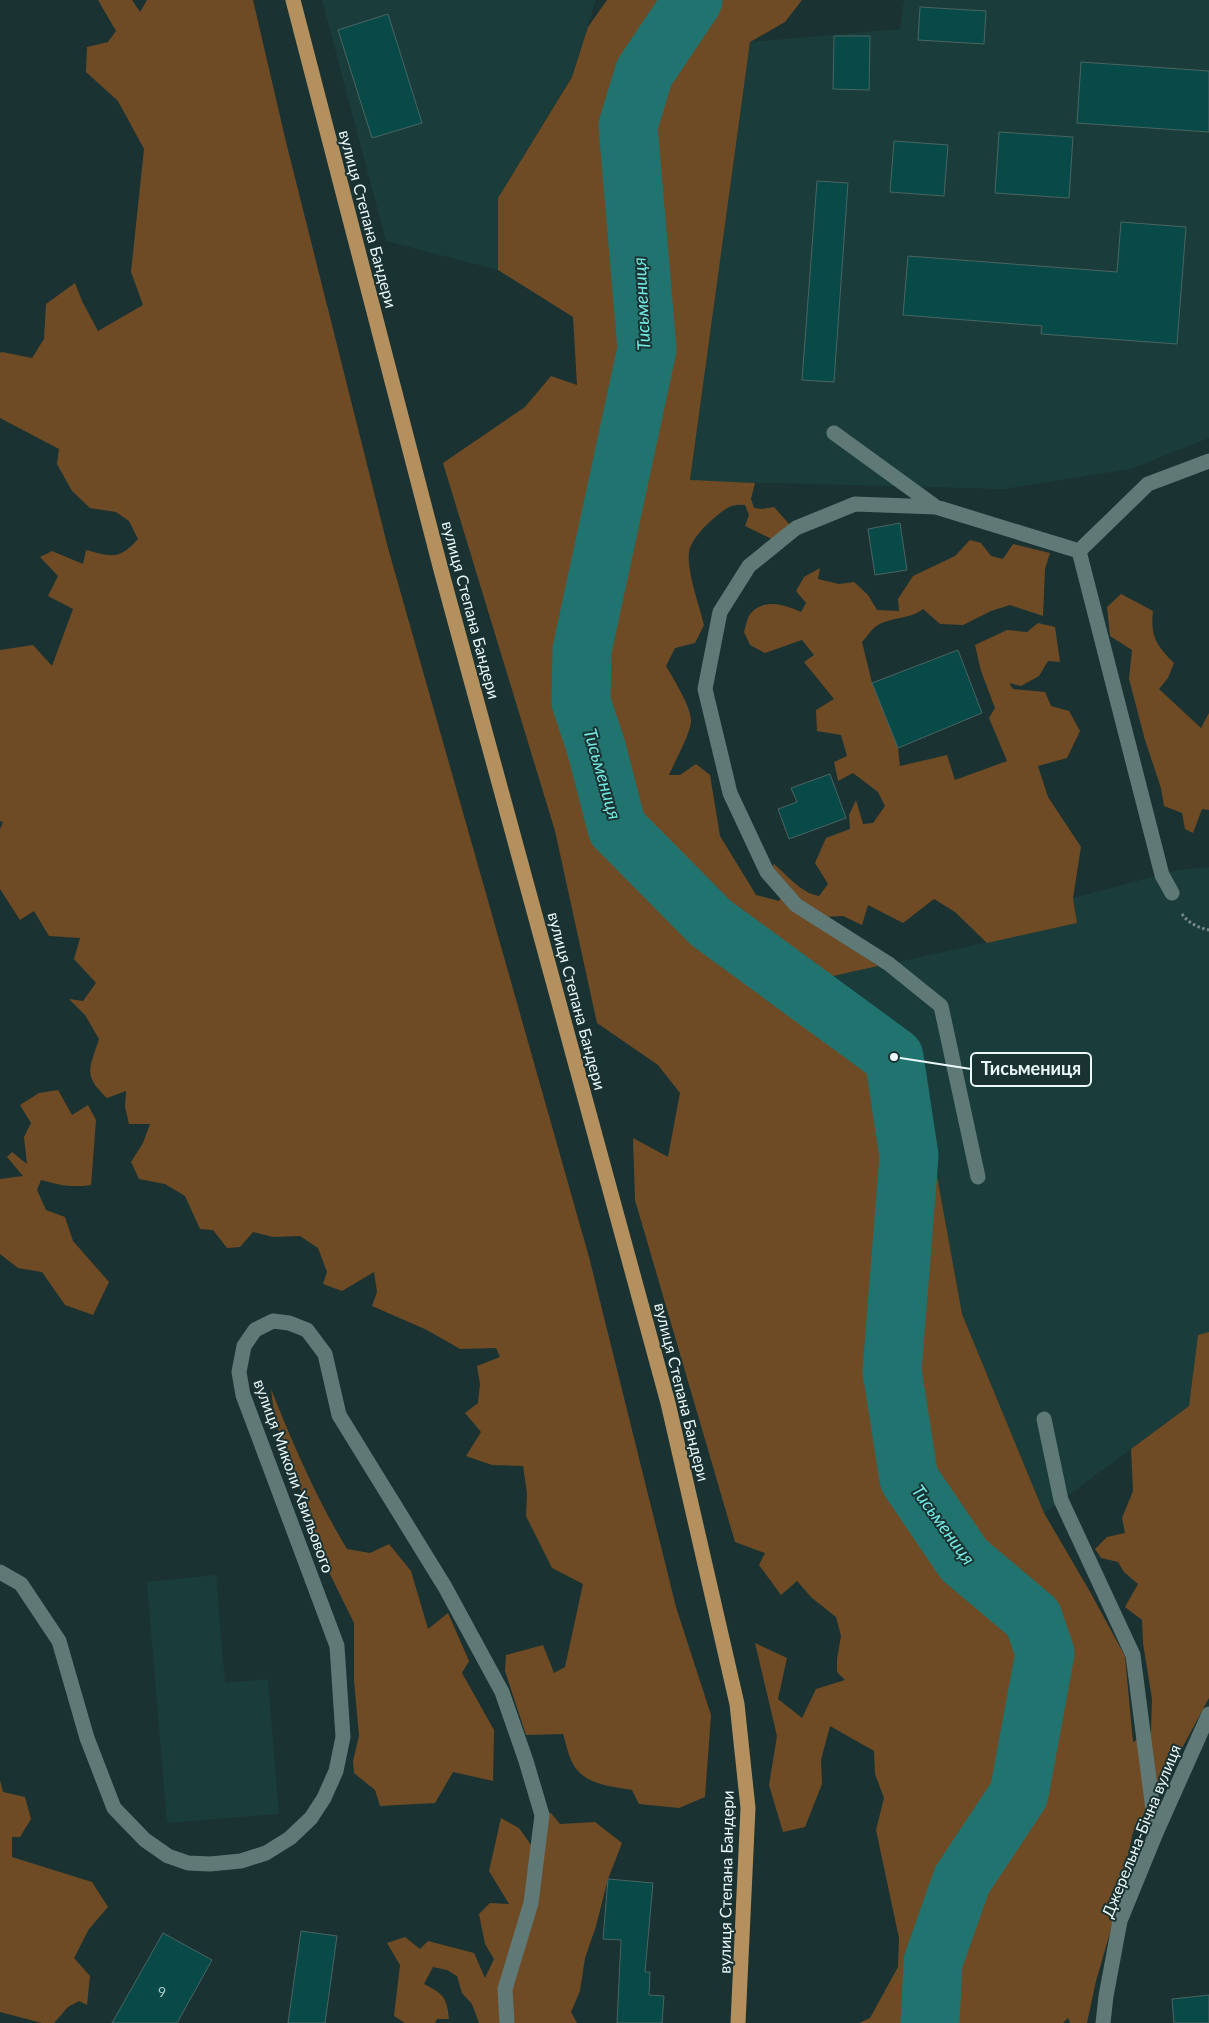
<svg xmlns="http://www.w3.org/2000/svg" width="1209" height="2023" viewBox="0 0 1209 2023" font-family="Lato,sans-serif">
  <rect width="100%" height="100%" fill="#1a3231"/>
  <!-- built -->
  <path fill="#1a3d3b" d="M 322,0 L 596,0 L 572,76 L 498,198 L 498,270 L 386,241 Z
    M 904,0 L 1209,0 L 1209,438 L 1131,469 L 1004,489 L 690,481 L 750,42 L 900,29 Z
    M 1209,867 L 1209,1332 L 1198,1335 L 1189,1406 L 1044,1513 L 962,1314 L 916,1060 L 824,978 L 1077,923 L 1073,898 L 1178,870 Z
    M 216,1575 L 225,1683 L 268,1679 L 279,1814 L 167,1823 L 147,1582 Z"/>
  <!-- green -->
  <path fill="#6f4b25" d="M 98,0 L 132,0 L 140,12 L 147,0 L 253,0 L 286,142 L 388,548 L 589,1257 L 676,1607 L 711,1715 L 705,1797 L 679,1808 L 639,1804 L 632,1790 C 610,1786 585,1785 573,1764 C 568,1755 566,1743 563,1734 L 526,1735 L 505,1671 L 506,1655 L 543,1645 L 554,1673 L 565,1667 L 583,1584 L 552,1568 L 526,1516 L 527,1493 L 523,1466 L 492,1465 L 466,1456 L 481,1432 L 465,1413 L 478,1403 L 480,1384 L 477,1366 L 500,1357 L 496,1348 L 460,1349 L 427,1330 L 372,1306 L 377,1292 L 374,1272 L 342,1291 L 323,1284 L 327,1272 L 318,1248 L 300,1236 L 273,1237 L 253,1232 L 240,1247 L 227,1248 L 213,1230 L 200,1229 L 185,1196 L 165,1184 L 139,1179 L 131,1162 L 143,1143 L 150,1124 L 129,1124 L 125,1107 L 126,1091 L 107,1098 C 82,1075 90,1068 99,1039 L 85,1015 L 69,999 L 83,1001 L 96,983 L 74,959 L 80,938 L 49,936 L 34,911 L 20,920 L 0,889 L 0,829 L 3,822 L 0,821 L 0,650 L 33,645 L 52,666 L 73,609 L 48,596 L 58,576 L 40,557 L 52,551 L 83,564 L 86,550 C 112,557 119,560 138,539 L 129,521 L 116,512 L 90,508 L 72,491 L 57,464 L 59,449 L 0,418 L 0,353 L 2,352 L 32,358 L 44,339 L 46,304 L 75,283 L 82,301 L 98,331 L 143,305 L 131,272 L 144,149 L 118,101 L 86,72 L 87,47 L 108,42 L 116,31 Z
    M 607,0 L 802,0 L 785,22 L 750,42 L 690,480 L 755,483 L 751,499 L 754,508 L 762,509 L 774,507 L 790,525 L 774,540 L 745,526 L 749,515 L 745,505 C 730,504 725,509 714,518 C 705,526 694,537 690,548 C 684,565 700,607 704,625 L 695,643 L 675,648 L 666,666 C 673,678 691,707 691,720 C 692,731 674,763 669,775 L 680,775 L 696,764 L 710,775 L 720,836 L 756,895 L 779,901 L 787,889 L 770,869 L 774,864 C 787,875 801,893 819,896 L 828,884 L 815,863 L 826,838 L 850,829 L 849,815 L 856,800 L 863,824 L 873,823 L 885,806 L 878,792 L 853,773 L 838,781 L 834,762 L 847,756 L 841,735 L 817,731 L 816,710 L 834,699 L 804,662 L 814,655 L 802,640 L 765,653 L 750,645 L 744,632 C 746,626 747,617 751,613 C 765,598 785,605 801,612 L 806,603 L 796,591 L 804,577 L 820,568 L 818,579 L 839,584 L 854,582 L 868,595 L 877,610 L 899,611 L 898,599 L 913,576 L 955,556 L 970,540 L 981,543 L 991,556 L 1003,559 L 1013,544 L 1050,553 L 1045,569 L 1043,616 L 1010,605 L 991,611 L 963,625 L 940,624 L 923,609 C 911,619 892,617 878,625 C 872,628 867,637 862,642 L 872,683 L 898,748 L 900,766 L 947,755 L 955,780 L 1007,761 L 989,718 L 995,708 L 981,671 L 975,645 L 1007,630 L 1027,632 L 1038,623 L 1055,627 L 1060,662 L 1048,661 L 1039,676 L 1021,686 L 1009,683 L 1013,689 L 1045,692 L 1051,706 L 1069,711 L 1080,731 L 1067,758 L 1038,766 L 1048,797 L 1081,847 L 1073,898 L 1077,923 L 987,943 L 955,912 L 934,899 L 903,923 L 868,905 L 862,925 L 843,916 L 804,918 L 878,966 L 824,978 L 916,1060 L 962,1314 L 1044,1513 L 1089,1590 L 1125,1656 L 1133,1742 L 1151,1732 L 1152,1699 L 1143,1643 L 1142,1620 L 1125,1607 L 1138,1584 L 1124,1572 L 1118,1562 L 1101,1558 L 1095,1549 L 1107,1537 L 1125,1533 L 1122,1518 L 1133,1491 L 1131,1449 L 1189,1406 L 1198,1335 L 1209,1332 L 1209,1698 L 1160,1789 L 1133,1832 L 1116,1912 L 1096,1981 L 1087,2023 L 1070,2023 L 1068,2018 L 1063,2023 L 859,2023 L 870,2018 L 898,1967 L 899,1938 L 876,1830 L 884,1798 L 875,1774 L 874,1751 L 830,1726 L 821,1760 L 822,1784 L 805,1827 L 783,1832 L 769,1785 L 777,1736 L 755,1643 L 787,1658 L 778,1699 L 802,1718 L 816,1689 L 845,1680 L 837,1672 L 837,1659 L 841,1636 L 836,1617 L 812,1598 L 797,1581 L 781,1595 L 759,1565 L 765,1553 L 735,1542 L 635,1200 L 633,1138 L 668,1157 L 680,1093 L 658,1065 L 597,1023 L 555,831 L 443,463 L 525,407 L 551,376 L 577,385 L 573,317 L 498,270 L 498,198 L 572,77 L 588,27 Z
    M 1121,594 L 1153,611 C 1150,637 1157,646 1174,663 L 1168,678 L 1159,689 L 1201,728 L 1209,713 L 1209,810 L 1202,809 L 1193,833 L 1185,829 L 1182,813 L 1164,806 L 1161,788 L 1145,740 L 1129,679 L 1132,650 L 1110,636 L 1107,607 Z
    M 58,1090 L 72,1115 L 88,1105 L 96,1120 L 91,1185 C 72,1188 59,1185 41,1180 L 37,1190 L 46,1210 L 65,1217 L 73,1241 L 109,1282 L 93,1315 L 65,1305 L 42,1272 L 18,1268 L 0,1254 L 0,1179 L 23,1176 L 7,1157 L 12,1152 L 27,1164 L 24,1137 L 31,1123 L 20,1105 L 39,1093 Z
    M 271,1389 C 293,1444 316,1498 347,1549 L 370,1553 L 389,1544 L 411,1571 L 428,1629 L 448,1613 L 469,1661 L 462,1673 L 494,1730 L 493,1781 L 453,1772 L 435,1803 L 380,1806 L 375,1790 L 354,1773 L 353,1761 L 359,1736 L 354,1680 L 354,1623 L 324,1562 L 297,1478 L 275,1422 Z
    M 0,1780 L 3,1792 L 25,1797 L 31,1819 L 20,1837 L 12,1837 L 12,1857 L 92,1882 L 108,1907 L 89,1929 L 74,1958 L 90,1976 L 87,2005 L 79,2001 L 68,2007 L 54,2023 L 42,2023 L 0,2012 Z
    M 550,1812 L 560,1824 L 595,1822 L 622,1843 L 608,1879 L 596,1926 L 585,1958 L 580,1991 L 571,2012 L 577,2023 L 479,2023 L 472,2004 L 462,1993 L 457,1976 L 447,1970 L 433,1967 L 424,1984 C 443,1994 447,1997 449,2019 L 437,2019 L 435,2023 L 405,2023 L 394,2016 L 400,1965 L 387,1943 L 405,1937 L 420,1949 L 428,1941 L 474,1953 L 485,1978 L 494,1959 L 485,1944 L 479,1914 L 490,1903 L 509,1904 L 489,1871 L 501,1818 L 519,1828 L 531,1845 Z"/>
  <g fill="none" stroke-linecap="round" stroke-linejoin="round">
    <!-- river -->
    <path stroke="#217370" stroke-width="59" d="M 693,0 L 644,73 L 628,126 L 647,349 L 582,650 L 581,702 L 596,747 L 617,828 L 711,923 L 894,1057 L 909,1156 L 892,1371 L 909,1479 L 964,1560 L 1033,1618 L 1045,1653 L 1019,1794 L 962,1880 L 933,1962 L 930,2023"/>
  </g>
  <!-- building -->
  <path fill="#074a48" stroke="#4a6462" d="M 920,7 L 986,11 L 984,44 L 918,40 Z
    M 388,14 L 422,123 L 372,138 L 338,30 Z
    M 834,36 L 870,36 L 869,90 L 833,89 Z
    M 1081,62 L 1209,71 L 1209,132 L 1077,123 Z
    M 999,132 L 1073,137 L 1069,198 L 995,193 Z
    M 894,141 L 948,145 L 944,196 L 890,192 Z
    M 817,181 L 848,183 L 834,382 L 802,380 Z
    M 1121,222 L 1186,227 L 1177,344 L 1041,334 L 1042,326 L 903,315 L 908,256 L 1117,272 Z
    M 900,523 L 907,570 L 875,575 L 868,529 Z
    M 958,650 L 982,713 L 898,748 L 872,683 Z
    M 830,774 L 846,818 L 789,839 L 778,809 L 797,802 L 791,788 Z
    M 608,1879 L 653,1883 L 645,1972 L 650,1972 L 649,1995 L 664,1996 L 662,2023 L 617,2023 L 621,1940 L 603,1939 Z
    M 301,1931 L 337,1936 L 325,2023 L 288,2023 Z
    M 163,1933 L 212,1960 L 177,2023 L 112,2023 Z
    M 1209,1995 L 1209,2023 L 1174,2023 L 1172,1999 Z"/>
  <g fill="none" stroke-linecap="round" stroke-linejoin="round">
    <!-- path -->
    <path stroke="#788b8a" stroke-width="3" stroke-dasharray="2.5 2.5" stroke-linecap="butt" d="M 1182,914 C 1188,923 1199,928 1209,930"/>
    <!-- minor -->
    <path stroke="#5f7977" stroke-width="15" d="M 834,433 L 936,507
      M 1079,551 L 1148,484 L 1209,461
      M 978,1177 L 941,1006 L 889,964 L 796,905 L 767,872 L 730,793 L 705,689 L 720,612 L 749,566 L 796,528 L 855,504 L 936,507 L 1079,551 L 1162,875 L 1172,893
      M 1044,1419 L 1061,1500 L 1133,1655 L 1156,1833
      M 0,1572 L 21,1584 L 59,1641 L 87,1738 L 114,1808 L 145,1840 L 168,1856 L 188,1863 L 210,1864 L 241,1861 L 266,1853 L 290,1838 L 311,1818 L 324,1798 L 336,1771 L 343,1737 L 337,1646 L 243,1395 L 239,1372 L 244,1346 L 255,1330 L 273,1321 L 289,1323 L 307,1330 L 325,1354 L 339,1415 L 445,1587 L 502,1692 L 526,1761 L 542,1815 L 531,1903 L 505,1989 L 507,2023
      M 1103,2023 L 1106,1996 L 1120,1921 L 1156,1833 L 1209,1714"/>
    <!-- major -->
    <path stroke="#b4905f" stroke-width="15" d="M 293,0 L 441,570 L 668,1403 L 737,1704 L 748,1808 L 738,2023"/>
  </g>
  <g text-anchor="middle" stroke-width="4" stroke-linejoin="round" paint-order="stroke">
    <!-- number labels -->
    <g font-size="14" fill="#b1cccb">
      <text x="162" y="1997">9</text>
    </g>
    <!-- street labels -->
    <g font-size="16" fill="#eaf8f7" stroke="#1a3231">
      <text transform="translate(368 219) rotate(75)" y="6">вулиця Степана Бандери</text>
      <text transform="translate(471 610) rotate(75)" y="6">вулиця Степана Бандери</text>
      <text transform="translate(577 1001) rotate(75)" y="6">вулиця Степана Бандери</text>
      <text transform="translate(682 1392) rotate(76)" y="6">вулиця Степана Бандери</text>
      <text transform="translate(294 1476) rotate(70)" y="6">вулиця Миколи Хвильового</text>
      <text transform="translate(1141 1831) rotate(-68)" y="6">Джерельна-Бічна вулиця</text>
      <text transform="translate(726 1882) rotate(-89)" y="6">вулиця Степана Бандери</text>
    </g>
    <!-- water labels -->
    <g font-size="18" font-style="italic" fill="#73e8e3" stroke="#1a3231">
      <text transform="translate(642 304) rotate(-93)" y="6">Тисьмениця</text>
      <text transform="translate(602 774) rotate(74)" y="6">Тисьмениця</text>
      <text transform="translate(943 1525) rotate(54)" y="6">Тисьмениця</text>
    </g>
  </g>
  <!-- callouts -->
  <path fill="none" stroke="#eaf8f7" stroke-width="2" d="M894 1057L971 1069"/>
  <circle fill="#eaf8f7" stroke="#1a3231" stroke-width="2" cx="894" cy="1057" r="5"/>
  <rect fill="#1a3231" stroke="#eaf8f7" stroke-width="2" x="971" y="1053" width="120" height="33" rx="5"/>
  <g font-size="18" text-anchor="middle" font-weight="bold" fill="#eaf8f7">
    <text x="1031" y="1075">Тисьмениця</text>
  </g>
</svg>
